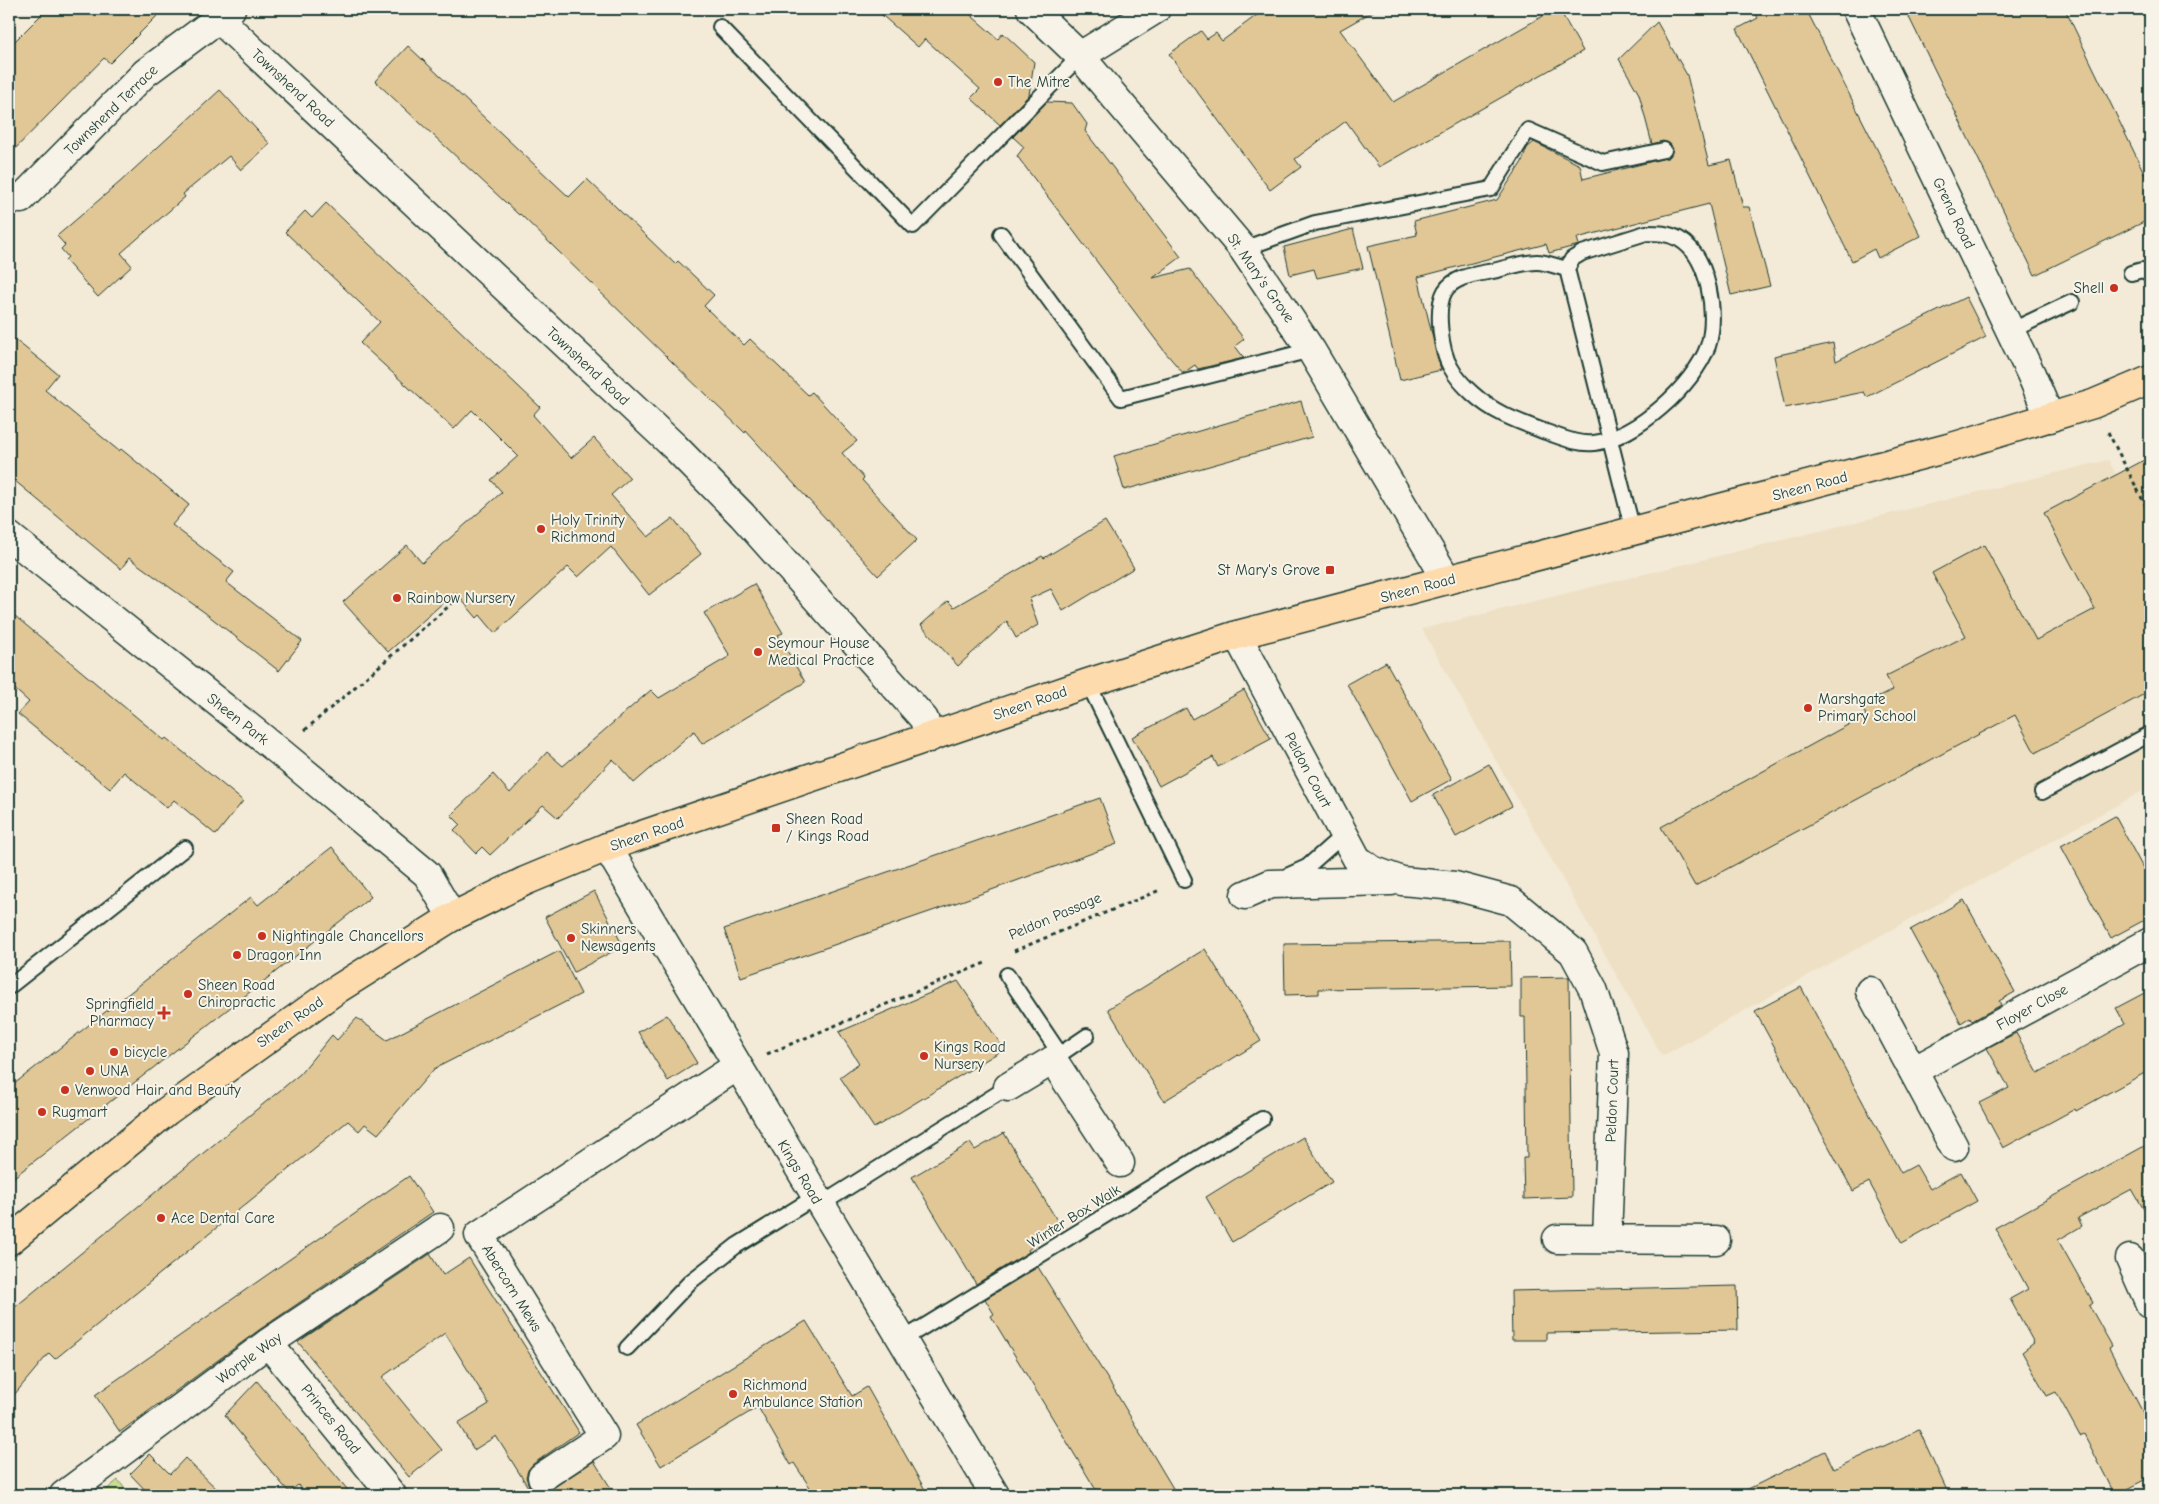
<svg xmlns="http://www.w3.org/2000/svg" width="2159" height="1504" viewBox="0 0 2159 1504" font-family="'Comic Neue',sans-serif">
  <rect width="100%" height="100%" fill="#f3ead8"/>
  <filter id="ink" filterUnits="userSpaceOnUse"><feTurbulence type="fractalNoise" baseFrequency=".02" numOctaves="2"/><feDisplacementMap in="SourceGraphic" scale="10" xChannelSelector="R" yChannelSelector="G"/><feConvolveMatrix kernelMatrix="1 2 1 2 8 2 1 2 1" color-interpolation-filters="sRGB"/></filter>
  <g filter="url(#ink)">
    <!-- built -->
    <path fill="#eee0c4" d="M 2108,460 L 2150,536 L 2150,787 L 1662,1056 L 1422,629 Z"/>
    <!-- green -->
    <path fill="#cadc90" stroke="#748c62" d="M 118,1480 L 130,1495 L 100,1495 Z"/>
    <!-- building -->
    <path fill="#e1c796" stroke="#1f3d34" d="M 47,9 L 164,9 L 110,63 L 104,58 L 9,155 L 9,47 Z
      M 875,9 L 964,9 L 998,39 L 1003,33 L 1034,62 L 1029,95 L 1000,125 L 971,98 L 980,89 L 925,39 L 918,47 Z
      M 1265,9 L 1377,9 L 1340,30 L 1393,102 L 1555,9 L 1559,9 L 1583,51 L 1379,167 L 1346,121 L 1295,159 L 1301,167 L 1270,190 L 1169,54 L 1201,31 L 1207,39 L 1216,33 L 1222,41 Z
      M 1753,9 L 1806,9 L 1921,236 L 1878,258 L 1874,249 L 1852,261 L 1737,29 L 1758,18 Z
      M 1905,9 L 2065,9 L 2150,185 L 2150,219 L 2035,275 Z
      M 1657,22 L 1687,75 L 1709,165 L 1731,160 L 1743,207 L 1749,207 L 1770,286 L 1731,295 L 1709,204 L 1577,238 L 1579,245 L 1549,253 L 1546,244 L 1487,259 L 1418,277 L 1441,370 L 1400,380 L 1368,246 L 1417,235 L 1414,221 L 1497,200 L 1522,162 L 1527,148 L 1534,142 L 1580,165 L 1583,179 L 1669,157 L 1673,149 L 1670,144 L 1663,141 L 1652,144 L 1639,94 L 1619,59 Z
      M 408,46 L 569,197 L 587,179 L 675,264 L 678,261 L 714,295 L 704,306 L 744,345 L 750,339 L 808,395 L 812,392 L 857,441 L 842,453 L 864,478 L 862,480 L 917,540 L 878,576 L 746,431 L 745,433 L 520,214 L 519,215 L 375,81 Z
      M 220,90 L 270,144 L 241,170 L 229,156 L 183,194 L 185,197 L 121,253 L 132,266 L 98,297 L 65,260 L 68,257 L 61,249 L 65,245 L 57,236 L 120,182 Z
      M 1047,102 L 1072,103 L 1087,124 L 1085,131 L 1181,257 L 1153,278 L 1190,269 L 1244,339 L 1235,346 L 1244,358 L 1198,369 L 1195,365 L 1183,373 L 1165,352 L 1017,156 L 1024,147 L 1013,137 Z
      M 326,203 L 540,407 L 533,415 L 571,458 L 594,438 L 630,478 L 611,495 L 648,537 L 673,518 L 701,554 L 649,595 L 611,547 L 578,577 L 568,567 L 495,633 L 480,615 L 477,618 L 455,592 L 388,652 L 343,602 L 407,545 L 422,563 L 502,492 L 491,480 L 518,456 L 472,410 L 454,429 L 360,343 L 380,322 L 285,232 L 305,211 L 312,218 Z
      M 1353,229 L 1363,268 L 1317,278 L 1314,269 L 1290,275 L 1284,247 Z
      M 1966,297 L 1986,337 L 1867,397 L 1864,392 L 1785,408 L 1774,356 L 1833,343 L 1836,361 Z
      M 9,335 L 58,374 L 45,390 L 119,451 L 121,449 L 189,505 L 172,525 L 234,572 L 226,582 L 302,641 L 279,671 L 204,612 L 129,558 L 121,569 L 9,476 Z
      M 1301,401 L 1312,437 L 1124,490 L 1114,456 Z
      M 2150,457 L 2150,691 L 2035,753 L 2015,715 L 1695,886 L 1661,827 L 1866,715 L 1861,706 L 1893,690 L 1886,676 L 1966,636 L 1932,573 L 1984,545 L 2036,640 L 2095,609 L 2044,513 Z
      M 1105,521 L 1134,568 L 1063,611 L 1051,589 L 1029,599 L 1038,625 L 1016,638 L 1007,621 L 958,666 L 921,625 L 948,601 L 954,607 L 1042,556 L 1044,558 Z
      M 754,584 L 783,633 L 778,635 L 805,682 L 702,744 L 694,731 L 634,783 L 613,759 L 558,818 L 543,805 L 490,855 L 482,847 L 476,853 L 454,830 L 460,824 L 451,815 L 493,774 L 510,793 L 547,752 L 563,766 L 651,690 L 659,698 L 730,656 L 704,613 Z
      M 9,611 L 164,740 L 166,738 L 243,801 L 216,835 L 174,800 L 167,808 L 124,772 L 110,789 L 18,714 L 29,702 L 9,684 Z
      M 1386,662 L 1452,779 L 1412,801 L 1347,684 Z
      M 1244,690 L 1271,739 L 1218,767 L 1213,757 L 1159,786 L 1132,737 L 1186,708 L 1192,719 Z
      M 1489,764 L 1512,806 L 1456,837 L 1433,795 Z
      M 1100,798 L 1117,844 L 964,900 L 741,977 L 724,929 Z
      M 2115,816 L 2150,881 L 2150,917 L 2111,938 L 2061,846 Z
      M 332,847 L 371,897 L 9,1181 L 9,1088 L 251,897 L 258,905 Z
      M 594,891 L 623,946 L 574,972 L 545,917 Z
      M 1964,900 L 2015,992 L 1999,1001 L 2001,1005 L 1972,1021 L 1970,1017 L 1961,1023 L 1910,930 Z
      M 1510,941 L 1511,986 L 1319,989 L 1319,994 L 1285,995 L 1284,944 Z
      M 1205,949 L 1261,1041 L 1164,1101 L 1108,1009 Z
      M 559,951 L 581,994 L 434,1069 L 378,1134 L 365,1124 L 359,1131 L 348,1121 L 55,1359 L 49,1353 L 9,1401 L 9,1312 L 300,1074 L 332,1035 L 337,1040 L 357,1018 L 387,1040 Z
      M 1569,977 L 1572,1197 L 1524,1199 L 1523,1158 L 1527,1158 L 1525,1017 L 1521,1017 L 1521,978 Z
      M 958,981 L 1004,1049 L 874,1128 L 840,1077 L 859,1063 L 839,1032 Z
      M 1801,987 L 1901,1173 L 1916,1165 L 1930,1189 L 1961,1172 L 1977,1201 L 1902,1243 L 1869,1182 L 1853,1191 L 1755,1011 Z
      M 2150,990 L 2150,1070 L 2076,1111 L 2075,1109 L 2003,1148 L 1979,1103 L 2009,1088 L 1987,1048 L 2016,1033 L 2038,1073 L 2125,1024 L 2116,1008 Z
      M 667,1015 L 697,1063 L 668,1081 L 638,1032 Z
      M 1004,1133 L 1058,1222 L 1029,1239 L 1033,1246 L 1028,1250 L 1029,1252 L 976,1284 L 912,1177 L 970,1143 L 975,1150 Z
      M 1303,1137 L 1332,1182 L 1232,1242 L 1206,1197 Z
      M 2150,1143 L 2150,1220 L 2132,1189 L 2078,1218 L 2082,1226 L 2058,1240 L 2093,1302 L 2089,1305 L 2112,1346 L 2109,1348 L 2150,1426 L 2150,1477 L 2115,1495 L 2084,1434 L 2080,1436 L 2056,1392 L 2047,1396 L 2022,1352 L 2034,1343 L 2010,1299 L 2028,1289 L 1995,1228 Z
      M 409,1176 L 433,1212 L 259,1330 L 120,1432 L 95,1395 Z
      M 430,1254 L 443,1275 L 469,1258 L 579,1432 L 533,1464 L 528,1470 L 526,1477 L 529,1486 L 535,1491 L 542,1493 L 550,1490 L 594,1461 L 615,1495 L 533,1495 L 496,1436 L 474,1450 L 458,1423 L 489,1404 L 445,1333 L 382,1377 L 442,1450 L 409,1477 L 298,1342 Z
      M 1038,1267 L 1115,1391 L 1177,1495 L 1099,1495 L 991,1316 L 994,1314 L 985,1299 Z
      M 1737,1286 L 1738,1330 L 1546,1333 L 1546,1340 L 1512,1340 L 1511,1291 Z
      M 806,1321 L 852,1396 L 867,1387 L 928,1495 L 815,1495 L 794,1463 L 791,1465 L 758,1407 L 661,1466 L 636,1425 Z
      M 257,1381 L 296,1428 L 352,1495 L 306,1495 L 298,1485 L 289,1492 L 270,1470 L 225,1415 Z
      M 1919,1430 L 1949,1495 L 1736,1495 L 1825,1451 L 1834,1469 Z
      M 150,1454 L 170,1474 L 185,1458 L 223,1495 L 150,1495 L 130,1474 Z"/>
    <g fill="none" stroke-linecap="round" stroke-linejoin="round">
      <defs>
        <path id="service" d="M 720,27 L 913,226 L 1080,56
          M 1646,233 C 1658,233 1668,233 1679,239 C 1709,256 1718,315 1708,346 C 1694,385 1636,438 1594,443 C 1578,445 1561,437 1546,432 C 1520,422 1495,414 1473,394 C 1465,387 1456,377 1451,368 C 1441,352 1435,308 1445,291 C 1454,276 1478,274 1493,271 C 1507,268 1523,262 1537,262 C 1547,262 1557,267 1567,269 L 1572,259 L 1582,253 Z
          M 1001,234 L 1121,398 L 1311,350
          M 1243,249 L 1315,223 L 1491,189 L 1528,130 L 1603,163 L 1664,150
          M 1567,269 L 1633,531
          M 2131,273 L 2142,270 L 2150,274
          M 2010,331 L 2072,302
          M 1088,683 L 1184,880
          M 2042,792 L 2150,734
          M 1287,876 L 1307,867 L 1343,835
          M 1007,975 L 1060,1054
          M 9,987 L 185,848
          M 1053,1059 L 1087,1036
          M 820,1205 L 1008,1087
          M 902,1340 L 1262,1119
          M 627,1348 L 690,1282 L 736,1246 L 815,1197"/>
        <path id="minor" d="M 1031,9 L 1080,56 L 1243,249 L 1311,350 L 1447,580
          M 1856,9 L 2031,374 L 2050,418
          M 218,18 L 674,446 L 742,515 L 924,719 L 929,738
          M 1080,56 L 1156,9
          M 21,199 L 145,73 L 231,9
          M 9,536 L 280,752 L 427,874 L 452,917
          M 1237,635 L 1357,859 L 1372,870 L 1402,881 L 1455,886 L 1511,901 L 1573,952 L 1593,989 L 1614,1053 L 1607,1239
          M 1245,895 L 1270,884 L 1391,881
          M 1870,991 L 1954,1147
          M 1913,1071 L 2150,942
          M 1008,1087 L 1053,1060 L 1120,1163
          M 1557,1239 L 1716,1240
          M 2130,1259 L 2150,1304
          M 268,1343 L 392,1495
          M 542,1477 L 604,1436 L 479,1235 L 736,1067
          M 64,1495 L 268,1343 L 440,1228"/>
        <path id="tertiary" d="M 607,847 L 995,1495"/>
        <path id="primary" d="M 9,1241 L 167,1111 L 336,990 L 452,917 L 525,881 L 607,847 L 1088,683 L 1237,635 L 1952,447 L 2093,404 L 2150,380"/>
      </defs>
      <!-- service casing -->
      <use href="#service" stroke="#1f3d34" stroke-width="18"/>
      <!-- minor casing -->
      <use href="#minor" stroke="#1f3d34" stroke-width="31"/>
      <!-- tertiary casing -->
      <use href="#tertiary" stroke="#1f3d34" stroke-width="31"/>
      <!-- primary casing -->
      <use href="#primary" stroke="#1f3d34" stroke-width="31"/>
      <!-- path -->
      <path stroke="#1f3d34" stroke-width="3" stroke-dasharray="4 4" stroke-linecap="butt" d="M 2108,432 L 2150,514
        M 305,730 L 456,600
        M 1014,951 L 1160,890
        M 767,1054 L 985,963"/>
      <!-- service -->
      <use href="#service" stroke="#f7f3e8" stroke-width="14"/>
      <!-- minor -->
      <use href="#minor" stroke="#f7f3e8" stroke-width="28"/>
      <!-- tertiary -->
      <use href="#tertiary" stroke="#f7f3e8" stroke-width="28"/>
      <!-- primary -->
      <use href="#primary" stroke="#fedbac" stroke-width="28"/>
    </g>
  </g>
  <!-- markers -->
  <g fill="#c8321e" stroke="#f7f3e8" stroke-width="2">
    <circle cx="998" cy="82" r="5"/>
    <circle cx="2114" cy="288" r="5"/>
    <circle cx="541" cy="529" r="5"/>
    <rect x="1325" y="565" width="10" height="10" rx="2.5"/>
    <circle cx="397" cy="598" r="5"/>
    <circle cx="758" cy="652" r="5"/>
    <circle cx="1808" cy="708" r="5"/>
    <rect x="771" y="823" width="10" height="10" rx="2.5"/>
    <circle cx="262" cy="936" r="5"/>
    <circle cx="571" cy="938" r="5"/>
    <circle cx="237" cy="955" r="5"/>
    <circle cx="188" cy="994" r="5"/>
    <path d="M161.5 1005.5h5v5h5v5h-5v5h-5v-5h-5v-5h5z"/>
    <circle cx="114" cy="1052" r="5"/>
    <circle cx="924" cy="1056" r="5"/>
    <circle cx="90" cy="1071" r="5"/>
    <circle cx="65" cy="1090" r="5"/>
    <circle cx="42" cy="1112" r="5"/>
    <circle cx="161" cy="1218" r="5"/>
    <circle cx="733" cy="1394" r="5"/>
  </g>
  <g text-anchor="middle" stroke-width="4" stroke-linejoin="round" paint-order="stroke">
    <!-- poi labels -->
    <g font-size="15" fill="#1f3d34" stroke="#f7f3e8" text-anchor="start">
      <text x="1008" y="87">The Mitre</text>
      <text x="2104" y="293" text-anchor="end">Shell</text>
      <text x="551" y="525">Holy Trinity<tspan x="551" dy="17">Richmond</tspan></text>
      <text x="1320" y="575" text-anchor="end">St Mary's Grove</text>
      <text x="407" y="603">Rainbow Nursery</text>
      <text x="768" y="648">Seymour House<tspan x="768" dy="17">Medical Practice</tspan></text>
      <text x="1818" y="704">Marshgate<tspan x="1818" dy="17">Primary School</tspan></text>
      <text x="786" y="824">Sheen Road<tspan x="786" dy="17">/ Kings Road</tspan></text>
      <text x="581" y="934">Skinners<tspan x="581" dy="17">Newsagents</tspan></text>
      <text x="272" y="941">Nightingale Chancellors</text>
      <text x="247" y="960">Dragon Inn</text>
      <text x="198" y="990">Sheen Road<tspan x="198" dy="17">Chiropractic</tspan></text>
      <text x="154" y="1009" text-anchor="end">Springfield<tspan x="154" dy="17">Pharmacy</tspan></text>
      <text x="934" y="1052">Kings Road<tspan x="934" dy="17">Nursery</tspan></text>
      <text x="124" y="1057">bicycle</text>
      <text x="100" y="1076">UNA</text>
      <text x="75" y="1095">Venwood Hair and Beauty</text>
      <text x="52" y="1117">Rugmart</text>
      <text x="171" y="1223">Ace Dental Care</text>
      <text x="743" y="1390">Richmond<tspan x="743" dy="17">Ambulance Station</tspan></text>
    </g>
    <!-- street labels -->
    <g font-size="15" fill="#1f3d34" stroke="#f7f3e8">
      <text transform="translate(293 88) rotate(43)" y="5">Townshend Road</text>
      <text transform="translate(111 110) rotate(-44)" y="5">Townshend Terrace</text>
      <text transform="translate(1954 213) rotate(64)" y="5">Grena Road</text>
      <text transform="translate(1261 278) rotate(55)" y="5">St. Mary's Grove</text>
      <text transform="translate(588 366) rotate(43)" y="5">Townshend Road</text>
      <text transform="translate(1810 486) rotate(-15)" y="5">Sheen Road</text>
      <text transform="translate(1418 588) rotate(-15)" y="5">Sheen Road</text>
      <text transform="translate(1030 703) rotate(-19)" y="5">Sheen Road</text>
      <text transform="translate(238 719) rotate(38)" y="5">Sheen Park</text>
      <text transform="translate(1308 770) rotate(62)" y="5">Peldon Court</text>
      <text transform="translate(647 834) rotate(-19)" y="5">Sheen Road</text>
      <text transform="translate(1055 916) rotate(-23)" y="5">Peldon Passage</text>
      <text transform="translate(2032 1007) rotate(-29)" y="5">Floyer Close</text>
      <text transform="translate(290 1022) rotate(-35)" y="5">Sheen Road</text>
      <text transform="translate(1612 1101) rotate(-88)" y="5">Peldon Court</text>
      <text transform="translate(800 1172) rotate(59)" y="5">Kings Road</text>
      <text transform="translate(1074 1216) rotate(-32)" y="5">Winter Box Walk</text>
      <text transform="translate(512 1288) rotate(58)" y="5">Abercorn Mews</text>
      <text transform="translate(249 1358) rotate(-36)" y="5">Worple Way</text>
      <text transform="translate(331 1419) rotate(51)" y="5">Princes Road</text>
    </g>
  </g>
  <!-- margin -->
  <rect width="2159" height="1504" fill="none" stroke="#f7f3e8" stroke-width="30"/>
  <rect x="15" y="15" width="2129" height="1474" fill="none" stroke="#1f3d34" stroke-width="2" filter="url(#ink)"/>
</svg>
